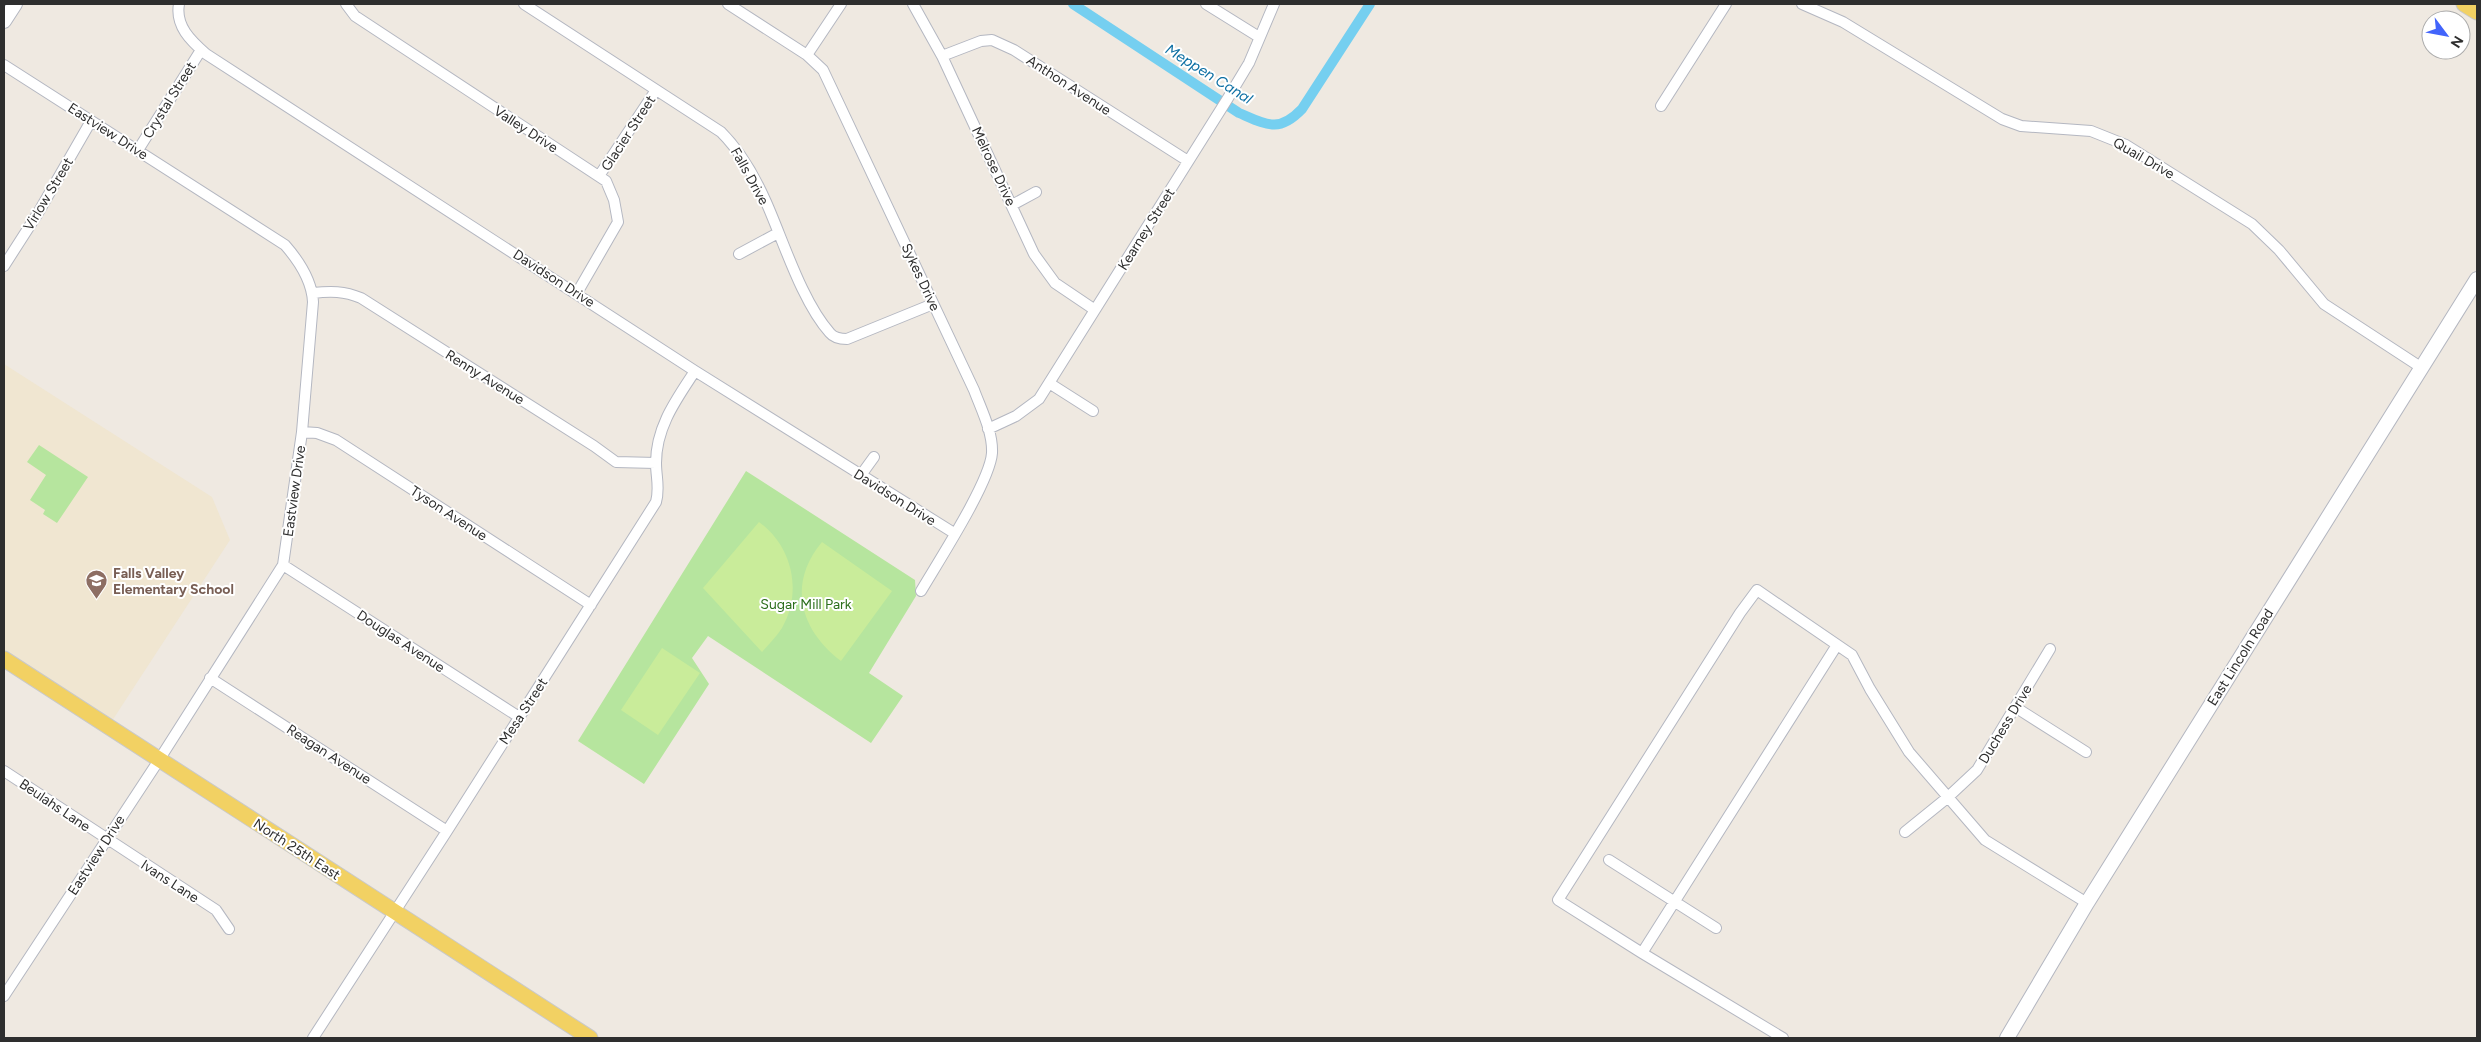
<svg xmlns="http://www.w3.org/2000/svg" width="2481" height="1042" viewBox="0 0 2481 1042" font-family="Figtree,sans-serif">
  <rect width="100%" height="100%" fill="#efe9e1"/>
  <!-- education -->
  <path fill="#f0e6d1" d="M 4,364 L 212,497 L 230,540 L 108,727 L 4,659 Z"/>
  <!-- green -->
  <path fill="#b6e59e" d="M 39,445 L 88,477 L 57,523 L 43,514 L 45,510 L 30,500 L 46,475 L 27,462 Z
    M 746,471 L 915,580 L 916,596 L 869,673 L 903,696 L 871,743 L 708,636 L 692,658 L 709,684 L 644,784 L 578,741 Z"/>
  <!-- pitch -->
  <path fill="#c9ec9a" d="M 759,522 C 792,546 803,591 782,628 C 777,636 769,644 762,652 L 703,588 Z
    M 822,542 L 892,591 L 841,661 C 800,630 787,584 822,542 Z
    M 662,648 L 700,673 L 658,735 L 621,710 Z"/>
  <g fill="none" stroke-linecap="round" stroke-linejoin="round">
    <!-- canal -->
    <path stroke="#75cff0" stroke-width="10" d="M 1073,4 L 1239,113 C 1267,125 1279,133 1302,109 L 1370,4"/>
    <defs>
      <path id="street" d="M 179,4 C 175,26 191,41 206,54 L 695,371 L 954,533
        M 346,4 L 355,16 L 606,181 L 614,200 L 618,222 L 577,293
        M 524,4 L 721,132 C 740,151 755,177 766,202 C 783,240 802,302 830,333 C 834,338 840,339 847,339 L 933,304
        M 728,4 L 807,55 L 823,70 L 974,390 C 981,409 993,432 992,453 C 990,482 938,562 921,591
        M 913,4 L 942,56 L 1034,254 L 1055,283 L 1095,310
        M 1206,4 L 1259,37
        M 1802,4 L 1843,22 L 2002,119 L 2021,126 L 2091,131 L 2126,145 L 2252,224 L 2279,250 L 2324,304 L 2422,368
        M 807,55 L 841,4
        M 942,56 L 981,41 L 992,40 L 1014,50 L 1188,161
        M 4,65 L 285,245 C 299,261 312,281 313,302 L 302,432 L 283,565 L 159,760 L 4,996
        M 1661,106 L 1726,4
        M 138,150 L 201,50
        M 599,176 L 656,90
        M 1012,205 L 1036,192
        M 739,254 L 778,233
        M 4,266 L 38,213 L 91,121
        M 313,293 C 331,291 344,291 361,298 L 594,446 L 616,462 L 656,463
        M 1049,383 L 1093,411
        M 988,429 L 1016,416 L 1039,399 L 1228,98 L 1249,63 L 1274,4
        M 302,432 L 317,433 L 336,440 L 591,605
        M 861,475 L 874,457
        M 283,565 L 519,717
        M 210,678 L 447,831
        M 2015,707 L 2086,752
        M 4,771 L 216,910 L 229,929
        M 1905,832 L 1947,798 L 1977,770 L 2050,649
        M 1609,860 L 1716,928
        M 1642,953 L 1837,645
        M 313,1038 L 447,831 L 656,502 C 660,488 656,477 656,463 C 656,427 676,400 695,371
        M 1783,1038 L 1642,953 L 1558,900 L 1740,613 L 1757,590 L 1852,655 L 1870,689 L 1909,752 L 1985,840 L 2087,903"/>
      <path id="secondary" d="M 4,21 L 15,4
        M 2007,1038 L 2087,903 L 2477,279"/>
      <path id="primary" d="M 2464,4 L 2477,12
        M 4,659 L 590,1038"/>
    </defs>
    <!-- street casing -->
    <use href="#street" stroke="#b4b7c1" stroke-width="12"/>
    <!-- secondary casing -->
    <use href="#secondary" stroke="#b4b7c1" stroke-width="16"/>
    <!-- primary casing -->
    <use href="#primary" stroke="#c9c9c9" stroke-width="17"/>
    <!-- street -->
    <use href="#street" stroke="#fff" stroke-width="10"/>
    <!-- secondary -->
    <use href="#secondary" stroke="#fff" stroke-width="14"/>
    <!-- primary -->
    <use href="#primary" stroke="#f2d163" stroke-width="15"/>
  </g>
  <!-- icons -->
  <defs>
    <symbol id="school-pin" viewBox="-11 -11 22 30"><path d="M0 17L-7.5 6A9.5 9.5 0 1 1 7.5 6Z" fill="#8d6e63" stroke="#fff"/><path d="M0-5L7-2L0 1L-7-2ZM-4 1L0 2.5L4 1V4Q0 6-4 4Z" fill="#fff"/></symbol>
  </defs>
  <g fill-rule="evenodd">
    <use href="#school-pin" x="84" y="568" width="25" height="34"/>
  </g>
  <g text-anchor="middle" stroke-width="4" stroke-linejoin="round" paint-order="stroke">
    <!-- street labels -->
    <g font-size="14" fill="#2e2e2e" stroke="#fff">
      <text transform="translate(1069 85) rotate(33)" y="5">Anthon Avenue</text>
      <text transform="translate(169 100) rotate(-58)" y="5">Crystal Street</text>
      <text transform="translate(526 129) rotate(33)" y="5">Valley Drive</text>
      <text transform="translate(108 131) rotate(33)" y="5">Eastview Drive</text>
      <text transform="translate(628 133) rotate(-57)" y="5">Glacier Street</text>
      <text transform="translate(2144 158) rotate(30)" y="5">Quail Drive</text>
      <text transform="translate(994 166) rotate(65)" y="5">Melrose Drive</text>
      <text transform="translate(750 176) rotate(61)" y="5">Falls Drive</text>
      <text transform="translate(48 194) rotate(-59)" y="5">Virlow Street</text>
      <text transform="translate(1146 229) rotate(-58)" y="5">Kearney Street</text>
      <text transform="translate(921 277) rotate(65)" y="5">Sykes Drive</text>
      <text transform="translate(554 278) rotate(33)" y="5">Davidson Drive</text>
      <text transform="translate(485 377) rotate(32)" y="5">Renny Avenue</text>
      <text transform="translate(294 491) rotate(-82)" y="5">Eastview Drive</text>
      <text transform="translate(895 497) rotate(32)" y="5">Davidson Drive</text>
      <text transform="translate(449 513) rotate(33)" y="5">Tyson Avenue</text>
      <text transform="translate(401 641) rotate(33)" y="5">Douglas Avenue</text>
      <text transform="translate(2240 657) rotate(-58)" y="5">East Lincoln Road</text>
      <text transform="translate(523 711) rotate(-57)" y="5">Mesa Street</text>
      <text transform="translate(2005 724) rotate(-59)" y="5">Duchess Drive</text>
      <text transform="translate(329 754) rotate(33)" y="5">Reagan Avenue</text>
      <text transform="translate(55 805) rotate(34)" y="5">Beulahs Lane</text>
      <text transform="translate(297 849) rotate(33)" y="5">North 25th East</text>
      <text transform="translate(96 855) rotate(-57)" y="5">Eastview Drive</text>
      <text transform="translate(170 881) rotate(33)" y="5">Ivans Lane</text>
    </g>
    <!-- education labels -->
    <g font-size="14" font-weight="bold" fill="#785e54" stroke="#fff" text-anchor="start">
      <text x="113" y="578">Falls Valley<tspan x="113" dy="16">Elementary School</tspan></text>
    </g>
    <!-- park labels -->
    <g font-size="14" fill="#2c6e1b" stroke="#fff">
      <text x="806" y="609">Sugar Mill Park</text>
    </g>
    <!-- water labels -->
    <g font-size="15" font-style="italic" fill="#0d6fa3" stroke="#fff">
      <text transform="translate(1209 74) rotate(32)" y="5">Meppen Canal</text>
    </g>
  </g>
  <!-- border -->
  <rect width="2481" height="1042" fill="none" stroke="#2e2e2e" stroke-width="10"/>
  <!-- north arrow -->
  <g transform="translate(2446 35) rotate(122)"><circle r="24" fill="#ffffff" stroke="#ababab"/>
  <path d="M0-4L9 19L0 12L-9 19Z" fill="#4264fb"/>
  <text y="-8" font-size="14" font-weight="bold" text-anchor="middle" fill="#2e2e2e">N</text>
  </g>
</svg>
